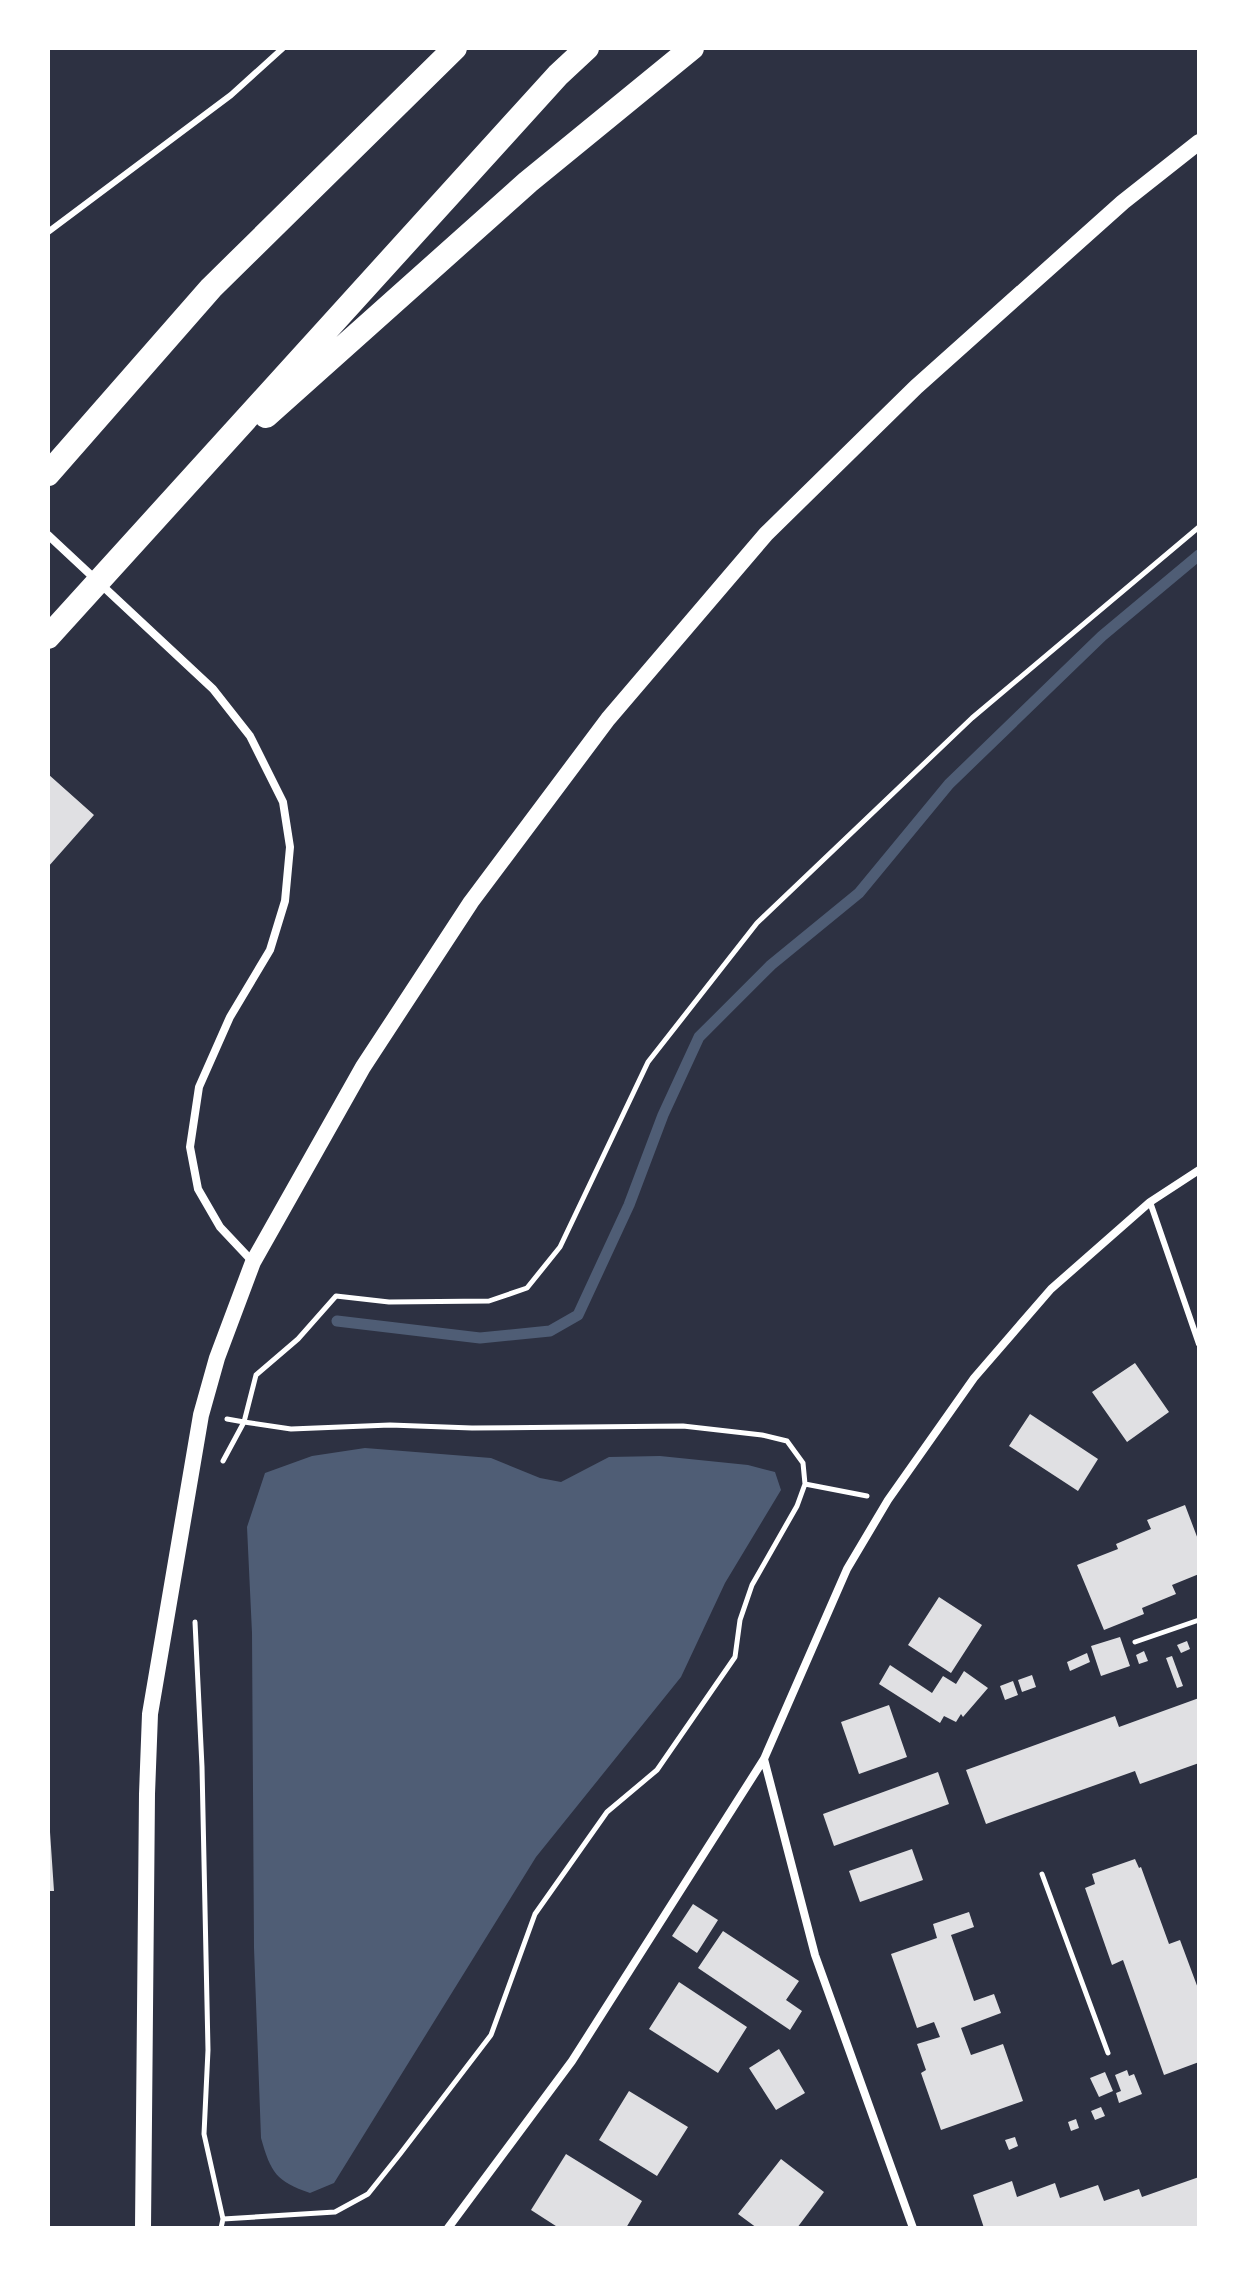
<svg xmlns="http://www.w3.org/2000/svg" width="1247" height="2276" viewBox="0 0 1247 2276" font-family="Poppins,sans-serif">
  <rect width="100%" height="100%" fill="#2d3142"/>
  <!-- water -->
  <path fill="#4f5d75" d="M 365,1448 L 491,1458 L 540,1478 L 561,1482 L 609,1457 L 660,1456 L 748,1465 L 775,1472 L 781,1490 L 725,1583 L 681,1677 L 536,1857 L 334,2183 L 310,2193 C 276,2181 271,2173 261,2138 L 254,1948 L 252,1633 L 247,1527 L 265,1473 L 312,1456 Z"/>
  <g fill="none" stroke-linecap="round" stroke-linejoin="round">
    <!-- stream -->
    <path stroke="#4f5d75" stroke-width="11" d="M 337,1321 L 480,1338 L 550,1331 L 578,1315 L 629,1205 L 663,1115 L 699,1037 L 771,965 L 859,893 L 949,784 L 1102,636 L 1199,555"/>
  </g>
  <!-- building -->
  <path fill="#e0e0e3" d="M 48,774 L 94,815 L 48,867 Z
    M 1135,1363 L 1169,1412 L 1127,1442 L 1092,1392 Z
    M 1030,1414 L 1098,1459 L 1078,1491 L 1009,1446 Z
    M 1185,1505 L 1199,1542 L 1199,1574 L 1172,1585 L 1176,1594 L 1142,1608 L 1144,1614 L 1104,1630 L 1077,1565 L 1118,1549 L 1116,1544 L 1151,1529 L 1147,1520 Z
    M 939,1597 L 982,1625 L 951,1673 L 908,1645 Z
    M 1120,1637 L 1130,1666 L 1101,1676 L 1091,1646 Z
    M 1187,1641 L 1190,1649 L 1181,1653 L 1177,1645 Z
    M 1144,1651 L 1148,1661 L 1139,1664 L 1136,1655 Z
    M 1087,1653 L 1090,1662 L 1070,1671 L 1067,1662 Z
    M 1172,1656 L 1183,1686 L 1177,1688 L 1166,1658 Z
    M 890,1665 L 932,1693 L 943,1676 L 956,1684 L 964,1671 L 988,1688 L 963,1717 L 961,1714 L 956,1722 L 944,1716 L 940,1723 L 879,1684 Z
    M 1032,1675 L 1036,1687 L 1022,1692 L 1018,1680 Z
    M 1013,1681 L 1018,1695 L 1005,1700 L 1000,1686 Z
    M 1199,1698 L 1199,1763 L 1140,1784 L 1135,1771 L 986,1824 L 966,1770 L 1115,1716 L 1119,1727 Z
    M 889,1705 L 907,1757 L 859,1774 L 841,1722 Z
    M 938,1772 L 949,1804 L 834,1846 L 823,1814 Z
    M 48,1832 L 50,1832 L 54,1891 L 48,1891 Z
    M 912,1849 L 923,1880 L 860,1902 L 849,1871 Z
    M 1135,1859 L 1139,1868 L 1141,1867 L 1169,1944 L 1180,1940 L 1199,1991 L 1199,2062 L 1164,2075 L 1123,1960 L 1112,1965 L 1085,1888 L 1095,1884 L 1092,1874 Z
    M 693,1904 L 718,1920 L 697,1953 L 672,1936 Z
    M 969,1912 L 974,1927 L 951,1935 L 974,2001 L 994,1994 L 1001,2013 L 961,2028 L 971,2055 L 1003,2044 L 1023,2101 L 941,2130 L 921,2073 L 926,2070 L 917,2044 L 940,2037 L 934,2022 L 917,2028 L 891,1954 L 937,1938 L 933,1924 Z
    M 723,1931 L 799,1981 L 786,2000 L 802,2011 L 790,2030 L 698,1968 Z
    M 679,1982 L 747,2027 L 718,2073 L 649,2029 Z
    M 779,2049 L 805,2093 L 776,2110 L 749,2068 Z
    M 1127,2070 L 1129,2076 L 1134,2074 L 1142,2094 L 1119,2103 L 1116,2093 L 1121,2091 L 1115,2075 Z
    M 1105,2072 L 1113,2091 L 1099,2097 L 1090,2078 Z
    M 629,2091 L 688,2127 L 657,2176 L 599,2140 Z
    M 1101,2107 L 1105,2116 L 1095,2120 L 1091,2111 Z
    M 1076,2119 L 1079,2128 L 1071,2131 L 1068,2122 Z
    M 1015,2137 L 1018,2146 L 1009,2150 L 1005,2140 Z
    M 566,2154 L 642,2201 L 626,2228 L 559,2228 L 531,2210 Z
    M 781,2159 L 824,2192 L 797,2228 L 757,2228 L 738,2214 Z
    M 1199,2177 L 1199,2228 L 984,2228 L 973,2195 L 1012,2181 L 1017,2197 L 1055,2183 L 1060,2198 L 1098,2185 L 1104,2201 L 1139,2189 L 1142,2197 Z"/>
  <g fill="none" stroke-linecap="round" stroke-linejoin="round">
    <!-- path -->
    <path stroke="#fff" stroke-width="5" d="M 223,1461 L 244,1422 L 227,1419
      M 805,1484 L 803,1463 L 787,1441 L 762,1435 L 683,1426 L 472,1428 L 390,1425 L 291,1429 L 244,1422 L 256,1375 L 298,1339 L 336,1296 L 389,1302 L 489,1301 L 527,1288 L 560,1247 L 648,1062 L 757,923 L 972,718 L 1199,527
      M 195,1622 L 202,1767 L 208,2050 L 204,2134 L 223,2219
      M 1135,1642 L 1199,1620
      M 1042,1874 L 1108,2053
      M 221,2228 L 223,2219 L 335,2212 L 368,2194 L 400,2154 L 491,2035 L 535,1914 L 607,1812 L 657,1770 L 735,1657 L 740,1620 L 752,1585 L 797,1506 L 805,1484 L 867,1496"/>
    <!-- service -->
    <path stroke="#fff" stroke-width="6" d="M 48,232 L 231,95 L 283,48
      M 1150,1202 L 1199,1344"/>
    <!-- minor -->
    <path stroke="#fff" stroke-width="8" d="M 48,535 L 213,689 L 250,736 L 283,802 L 290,847 L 285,901 L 270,950 L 230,1017 L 199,1087 L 190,1147 L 198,1189 L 220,1227 L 252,1261
      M 764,1759 L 815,1955 L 913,2228
      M 448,2228 L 572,2061 L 764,1759 L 847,1569 L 888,1500 L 974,1378 L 1051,1289 L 1150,1202 L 1199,1170"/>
    <!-- secondary -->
    <path stroke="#fff" stroke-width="16" d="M 143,2228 L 147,1794 L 150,1714 L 201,1415 L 217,1358 L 253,1262 L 363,1067 L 471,902 L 608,719 L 766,534 L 916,387 L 1123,202 L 1199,142"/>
    <!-- motorway -->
    <path stroke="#fff" stroke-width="24" d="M 266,416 L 528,182 L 692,48
      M 48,474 L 211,288 L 455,48
      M 48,637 L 558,75 L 587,48"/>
  </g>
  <!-- border -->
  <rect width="1247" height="2276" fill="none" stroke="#ffffff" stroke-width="100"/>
</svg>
